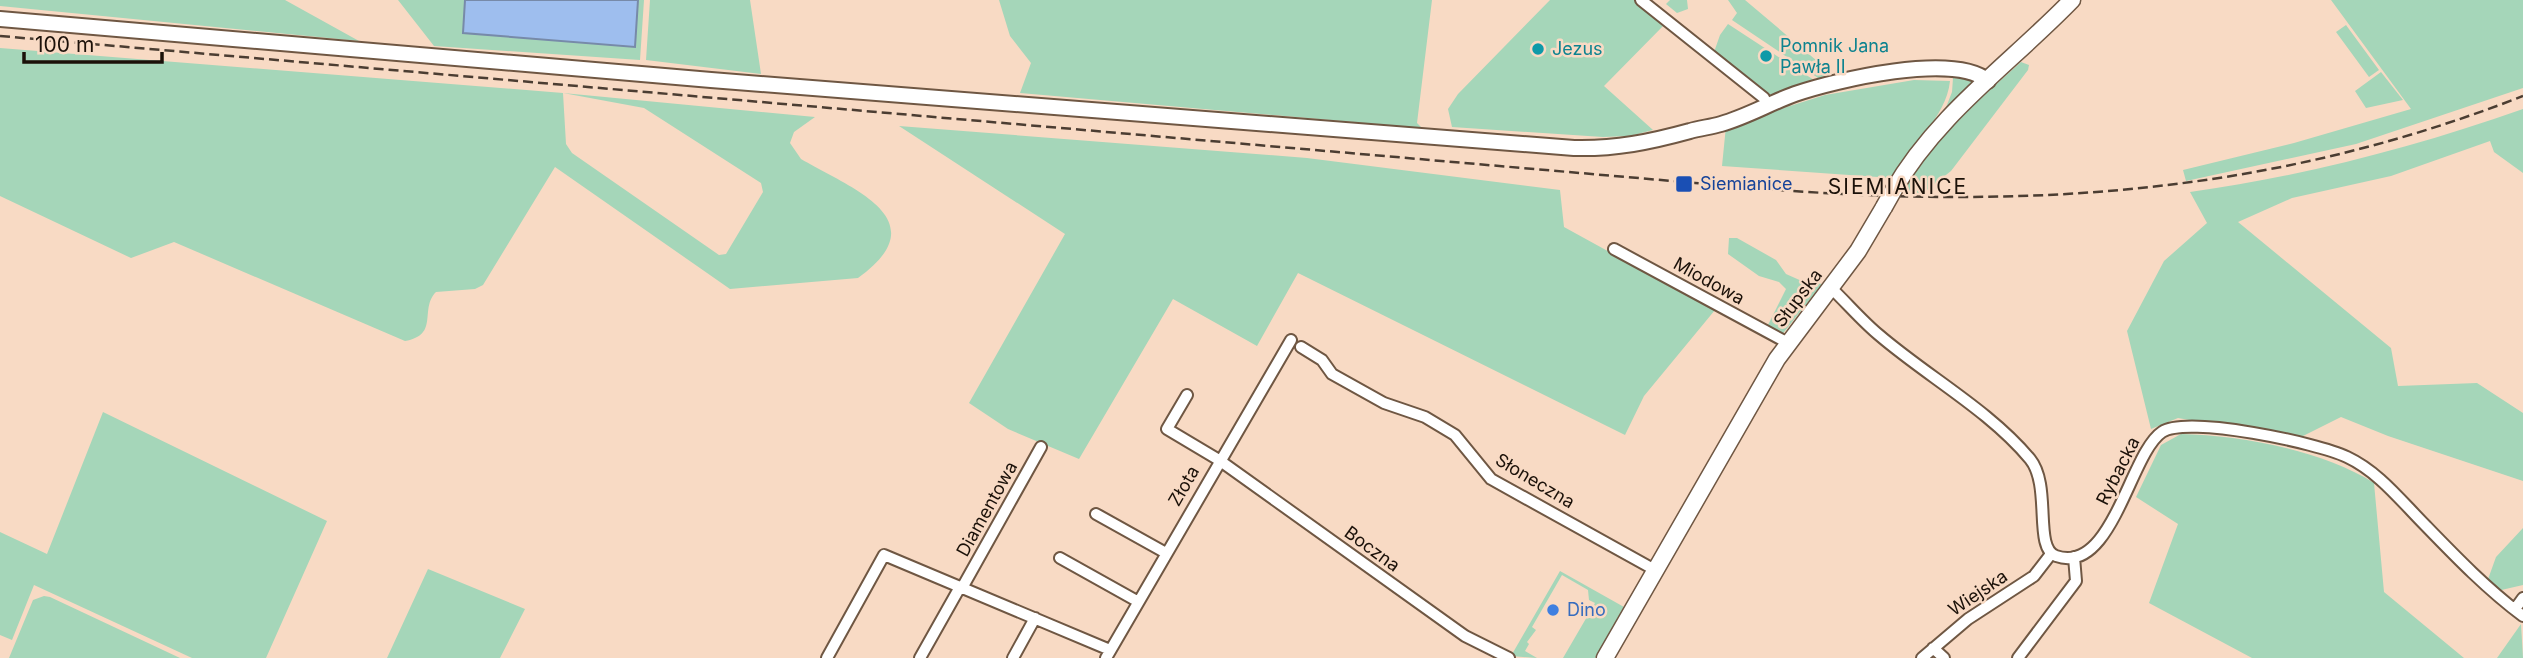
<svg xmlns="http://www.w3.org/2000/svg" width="2523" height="658" viewBox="0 0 2523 658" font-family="Inter,sans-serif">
  <rect width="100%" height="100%" fill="#f8dac4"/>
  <!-- green -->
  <path fill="#a5d6b9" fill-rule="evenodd" d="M 0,0 L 285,0 L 359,41 L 0,6 Z
    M 398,0 L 644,0 L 640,60 L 434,46 Z
    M 650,0 L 750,0 L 761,74 L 646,60 Z
    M 999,0 L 1432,0 L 1417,123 L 1422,128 L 1020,93 L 1031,63 L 1010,36 Z
    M 1550,0 L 1638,0 L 1667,22 L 1604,86 L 1653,130 L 1630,136 L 1603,137 L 1452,127 L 1448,109 L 1458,94 Z
    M 1670,0 L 1687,0 L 1688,9 L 1677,13 L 1666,4 Z
    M 1728,0 L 1745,0 L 1836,77 L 1821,80 L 1732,20 L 1737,13 Z
    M 2331,0 L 2523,0 L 2523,88 L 2356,144 L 2186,181 L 2183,170 L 2294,143 L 2411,109 Z
    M 1728,24 L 1817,82 L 1768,95 L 1713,55 L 1720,35 Z
    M 2346,25 L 2379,70 L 2369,77 L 2336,32 Z
    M 0,48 L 563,93 L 815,117 L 794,132 L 790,143 L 801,159 C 850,188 940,219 858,278 L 730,289 L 555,167 L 483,285 L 475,289 L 436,292 C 419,309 440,335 405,341 L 174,242 L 131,258 L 0,196 ZM 563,93 L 644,108 L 761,183 L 763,192 L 726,254 L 719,255 L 572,153 L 566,144 Z
    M 2021,62 L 2029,65 L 2028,70 L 1951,171 L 1923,193 L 1902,192 C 1933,140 1976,102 2021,62 Z
    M 2381,72 L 2403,100 L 2366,108 L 2355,91 Z
    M 1953,78 L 1971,79 L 1973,83 L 1943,115 L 1952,92 Z
    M 1914,80 L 1950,81 C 1946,119 1909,145 1892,178 L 1722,166 L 1726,126 L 1825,95 Z
    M 2523,109 L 2523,173 L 2494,152 L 2490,141 L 2391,176 L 2292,198 L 2238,222 L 2391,348 L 2398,386 L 2477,383 L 2523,413 L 2523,481 L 2388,436 L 2341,417 L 2297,439 L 2178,418 L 2151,429 L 2127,331 L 2164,261 L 2207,223 L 2190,192 C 2304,176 2415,147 2523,109 Z
    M 899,126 L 1307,158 L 1560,190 L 1564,227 L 1715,310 L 1644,396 L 1625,435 L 1298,273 L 1257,346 L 1173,299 L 1079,459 L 1008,429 L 969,403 L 1065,234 Z
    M 1729,238 L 1737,238 L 1776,260 L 1786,274 L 1804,282 L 1822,284 L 1781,336 L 1766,329 L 1786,289 L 1779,282 L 1759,276 L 1728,254 Z
    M 103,412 L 327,521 L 266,658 L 192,658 L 34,585 L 12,640 L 0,635 L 0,532 L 47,554 Z
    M 2181,434 C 2241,435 2323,451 2374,483 L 2384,592 L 2464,658 L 2252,658 L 2149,603 L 2178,524 L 2136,497 L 2161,445 Z
    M 2523,528 L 2523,585 L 2497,591 L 2487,582 L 2496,557 Z
    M 428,569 L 525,609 L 500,658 L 387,658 Z
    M 1560,571 L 1624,607 L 1595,658 L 1563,658 L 1595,603 L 1589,600 L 1588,590 L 1562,575 L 1532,627 L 1536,630 L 1527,642 L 1529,644 L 1525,651 L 1537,658 L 1511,656 Z
    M 44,596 L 50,597 L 180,658 L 9,658 L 33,600 Z
    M 2521,624 L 2523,658 L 2497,658 Z"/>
  <!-- water -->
  <path fill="#9ebeee" stroke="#778aa9" stroke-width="2" d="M 465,0 L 638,0 L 635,47 L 463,33 Z"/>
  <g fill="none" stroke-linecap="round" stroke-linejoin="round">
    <defs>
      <path id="minor" d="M 1641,0 L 1764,98 L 1767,105
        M 1614,249 L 1788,343
        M 1830,287 C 1847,303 1862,321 1879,335 C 1928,377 1989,410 2030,459 C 2052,486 2033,548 2056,556 C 2112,576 2130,453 2162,432 C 2187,415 2318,443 2347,457 C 2379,472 2401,501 2426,526 C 2457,558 2487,589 2523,616
        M 1301,347 L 1322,360 L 1332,374 L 1384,403 L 1425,417 L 1455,435 L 1491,479 L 1655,570
        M 1187,395 L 1167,429 L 1219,460 L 1465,636 L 1509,658
        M 1096,514 L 1166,553
        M 1060,558 L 1137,601
        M 962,588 L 1041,447
        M 2515,609 L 2523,598
        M 1933,648 L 1944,658
        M 827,658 L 884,555 L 1110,650
        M 920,658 L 960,587
        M 1013,658 L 1035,618
        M 1106,658 L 1291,340
        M 1922,658 L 1968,619 L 2034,576 L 2051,554
        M 2018,658 L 2076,581 L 2074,557"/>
      <path id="tertiary" d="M 0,19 L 711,80 L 1574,148 C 1616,149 1650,142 1690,131 C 1700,128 1711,127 1721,124 C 1746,117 1770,103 1795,94 C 1836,80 1954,52 1988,81"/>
      <path id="secondary" d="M 1893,191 C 1937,114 2011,63 2072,0
        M 1605,658 L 1777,359 L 1858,251 L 1884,207"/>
    </defs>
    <!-- minor casing -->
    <use href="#minor" stroke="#6f5743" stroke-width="14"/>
    <!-- tertiary casing -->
    <use href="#tertiary" stroke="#6f5743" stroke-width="18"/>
    <!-- secondary casing -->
    <use href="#secondary" stroke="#6f5743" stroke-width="19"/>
    <!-- minor -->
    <use href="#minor" stroke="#fff" stroke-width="10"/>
    <!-- tertiary -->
    <use href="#tertiary" stroke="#fff" stroke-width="14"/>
    <!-- secondary -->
    <use href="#secondary" stroke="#fff" stroke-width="16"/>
    <!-- rail -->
    <path stroke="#4b3d32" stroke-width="2.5" stroke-dasharray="10 5" stroke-linecap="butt" d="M 0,36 L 1753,188 C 2023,210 2267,196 2523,96"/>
    <defs>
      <path id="secondary-bridge" d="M 1884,207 L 1893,191"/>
    </defs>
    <!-- secondary-bridge casing -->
    <use href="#secondary-bridge" stroke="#6f5743" stroke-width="19" stroke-linecap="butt"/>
    <!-- secondary-bridge -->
    <use href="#secondary-bridge" stroke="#fff" stroke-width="16"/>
  </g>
  <!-- markers -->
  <g fill="#0f9aa8" stroke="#f8dac4" stroke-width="2.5">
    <circle cx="1538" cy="49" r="7"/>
    <circle cx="1766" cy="56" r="7"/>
  </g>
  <rect fill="#1a4fb4" stroke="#f8dac4" stroke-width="2.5" x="1675" y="175" width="18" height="18" rx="3.5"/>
  <circle fill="#3f7fe0" stroke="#f8dac4" stroke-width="2.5" cx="1553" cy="610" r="7"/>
  <g text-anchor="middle" stroke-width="5" stroke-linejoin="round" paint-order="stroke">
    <!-- culture labels -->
    <g font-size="18" fill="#0d838f" stroke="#f8dac4" text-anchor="start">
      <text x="1780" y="52">Pomnik Jana<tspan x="1780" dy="21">Pawła II</tspan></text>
      <text x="1552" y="55">Jezus</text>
    </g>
    <!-- transit labels -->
    <g font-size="18" fill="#164399" stroke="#f8dac4" text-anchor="start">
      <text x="1700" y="190">Siemianice</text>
    </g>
    <!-- street labels -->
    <g font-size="18" fill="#1b1109" stroke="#f8dac4">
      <text transform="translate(1709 281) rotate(29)" y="6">Miodowa</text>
      <text transform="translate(1798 298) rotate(-53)" y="6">Słupska</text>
      <text transform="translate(2118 471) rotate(-63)" y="6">Rybacka</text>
      <text transform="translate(1535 481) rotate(31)" y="6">Słoneczna</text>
      <text transform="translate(1184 486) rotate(-60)" y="6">Złota</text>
      <text transform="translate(987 509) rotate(-61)" y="6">Diamentowa</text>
      <text transform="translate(1372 549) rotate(36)" y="6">Boczna</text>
      <text transform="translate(1978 593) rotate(-34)" y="6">Wiejska</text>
    </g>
    <!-- shop labels -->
    <g font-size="18" fill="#366cbe" stroke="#f8dac4" text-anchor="start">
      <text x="1567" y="616">Dino</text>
    </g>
    <!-- quarter labels -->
    <g font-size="21" letter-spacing="2" fill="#1b1109" stroke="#f8dac4">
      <text x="1898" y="194">SIEMIANICE</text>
    </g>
  </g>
  <!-- scale -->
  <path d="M24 52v10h138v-10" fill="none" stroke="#1b1109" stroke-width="3.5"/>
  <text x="35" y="52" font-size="21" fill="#1b1109" stroke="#f8dac4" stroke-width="5" paint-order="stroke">100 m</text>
</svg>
